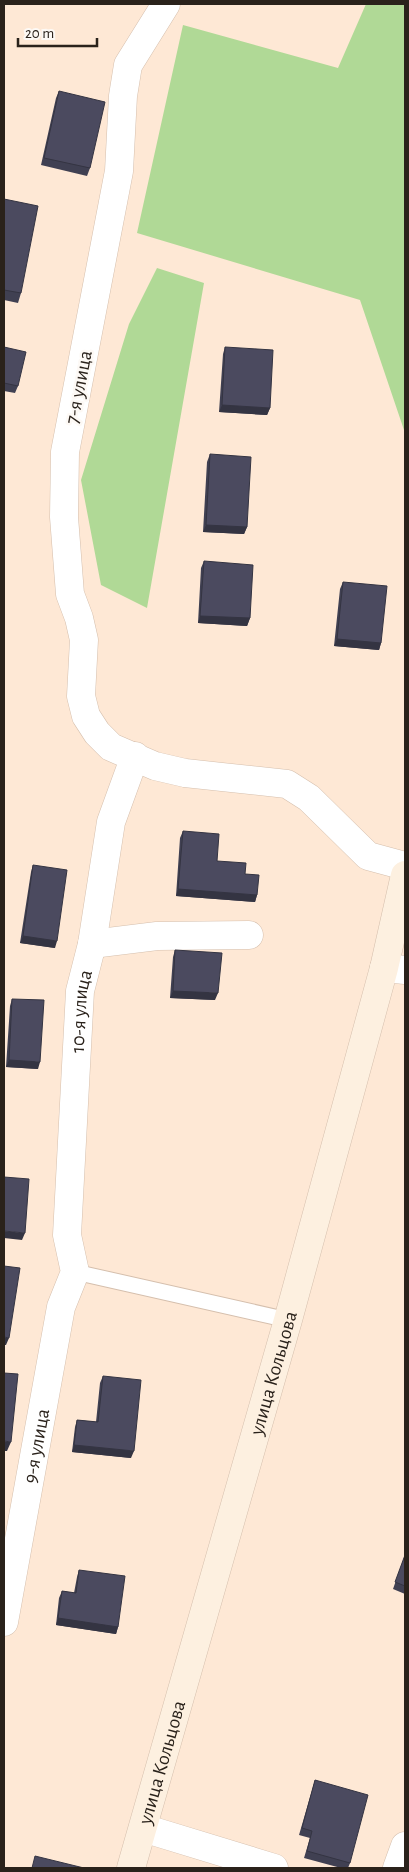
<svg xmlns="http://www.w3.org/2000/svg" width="409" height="1872" viewBox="0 0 409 1872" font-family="'Alegreya Sans',sans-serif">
  <rect width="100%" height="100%" fill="#fee8d5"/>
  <!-- green -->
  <path fill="#b0d996" d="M 366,4 L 405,4 L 405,433 L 360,300 L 137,233 L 183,25 L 338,68 Z
    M 157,268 L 204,283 L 147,608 L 101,585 L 81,480 L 129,324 Z"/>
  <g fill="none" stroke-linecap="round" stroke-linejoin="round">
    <defs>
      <path id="lane" d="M 75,1272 L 288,1320"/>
      <g id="street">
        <path d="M 166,4 L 128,65 L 123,96 L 119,171 L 65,452 L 64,517 L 70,594 L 79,618 L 84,640 L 81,696 L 86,716 L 97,733 L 111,747 L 155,766 L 185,773 L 287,784 L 309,798 L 368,856 L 405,866"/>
        <path d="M 92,944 L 157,936 L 249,935"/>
        <path d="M 384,968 L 405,970"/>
        <path id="s1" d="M 4,1622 L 61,1307 L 75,1272 L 67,1235 L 80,991 L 92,944 L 111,822 L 135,756"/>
        <path d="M 143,1828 L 274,1868"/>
        <path d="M 397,1868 L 405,1846"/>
      </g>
      <g id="secondary">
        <path id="s2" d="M 131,1868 L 288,1320 L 384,968 L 405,875"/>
      </g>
    </defs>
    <!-- lane casing -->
    <use href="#lane" stroke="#d5bfad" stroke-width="17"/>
    <!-- street casing -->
    <use href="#street" stroke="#d5bfad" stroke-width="29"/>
    <!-- secondary casing -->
    <use href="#secondary" stroke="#d5bfad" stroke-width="29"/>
    <!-- lane -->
    <use href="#lane" stroke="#fff" stroke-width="15"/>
    <!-- street -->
    <use href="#street" stroke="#fff" stroke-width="28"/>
    <!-- secondary -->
    <use href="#secondary" stroke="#fdf0e0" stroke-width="28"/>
  </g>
  <!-- wall -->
  <path fill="#404052" d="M 59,91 L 90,168 L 87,176 L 41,165 L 56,98 Z
    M 4,199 L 21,293 L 18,303 L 4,300 Z
    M 4,347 L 18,386 L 15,393 L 4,391 Z
    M 225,347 L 270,408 L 267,415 L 219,412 L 223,354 Z
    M 210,454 L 247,527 L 244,534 L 203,532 L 207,462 Z
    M 204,561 L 250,618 L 247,626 L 198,623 L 201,568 Z
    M 343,582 L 381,643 L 379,650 L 334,646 L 340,589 Z
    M 183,831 L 217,861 L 245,874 L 257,895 L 255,902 L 176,896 L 180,838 Z
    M 33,865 L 55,948 L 20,943 L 31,872 Z
    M 175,950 L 215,1000 L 170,998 L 173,957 Z
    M 12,999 L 38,1069 L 6,1067 L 10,1006 Z
    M 103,1376 L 131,1458 L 72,1452 L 75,1427 L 77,1420 L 96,1422 L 100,1383 Z
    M 405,1555 L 405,1594 L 393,1589 Z
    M 79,1570 L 118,1627 L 116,1634 L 56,1625 L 59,1598 L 62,1591 L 74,1593 L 77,1577 Z
    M 315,1780 L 350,1863 L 348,1868 L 341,1868 L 304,1858 L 310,1838 L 299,1835 Z"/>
  <!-- shaded-wall -->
  <path fill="#343442" d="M 222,405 L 270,408 L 267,415 L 219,412 Z
    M 206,525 L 247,527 L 244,534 L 203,532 Z
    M 200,616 L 250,618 L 247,626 L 198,623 Z
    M 337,639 L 381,643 L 379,650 L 334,646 Z
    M 178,889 L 257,895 L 255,902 L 176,896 Z
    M 23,936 L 57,941 L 55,948 L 20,943 Z
    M 173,991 L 218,993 L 215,1000 L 170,998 Z
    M 9,1060 L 40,1062 L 38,1069 L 6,1067 Z
    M 4,1231 L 25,1233 L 22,1240 L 4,1238 Z
    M 4,1337 L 9,1338 L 6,1345 L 4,1345 Z
    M 4,1441 L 11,1442 L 7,1451 L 4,1451 Z
    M 74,1445 L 134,1451 L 131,1458 L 72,1452 Z
    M 58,1618 L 118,1627 L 116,1634 L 56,1625 Z"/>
  <!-- building -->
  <path fill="#4b4a5f" stroke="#343442" d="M 59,91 L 105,102 L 90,168 L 44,158 Z
    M 4,199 L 38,206 L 21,293 L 4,290 Z
    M 4,347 L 26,352 L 18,386 L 4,383 Z
    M 225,347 L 273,350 L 270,408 L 222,405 Z
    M 210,454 L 251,457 L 247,527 L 206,525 Z
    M 204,561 L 253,565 L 250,618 L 200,616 Z
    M 343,582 L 387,586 L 381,643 L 337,639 Z
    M 183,831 L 219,834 L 217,861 L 246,863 L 245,874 L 259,875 L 257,895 L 178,889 Z
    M 33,865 L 67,870 L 57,941 L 23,936 Z
    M 175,950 L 222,953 L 218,993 L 173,991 Z
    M 12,999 L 44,1000 L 40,1062 L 9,1060 Z
    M 4,1177 L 29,1179 L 25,1233 L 4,1231 Z
    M 4,1266 L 20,1268 L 9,1338 L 4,1337 Z
    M 4,1373 L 18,1374 L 11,1442 L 4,1441 Z
    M 103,1376 L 141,1380 L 134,1451 L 74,1445 L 77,1420 L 98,1422 Z
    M 405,1555 L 405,1586 L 395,1582 Z
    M 79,1570 L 125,1576 L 118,1627 L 58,1618 L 62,1591 L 76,1593 Z
    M 315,1780 L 368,1795 L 350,1863 L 307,1851 L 312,1831 L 302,1828 Z
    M 35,1856 L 84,1868 L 32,1868 Z"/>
  <g text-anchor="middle" stroke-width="5" stroke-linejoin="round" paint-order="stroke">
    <!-- street labels -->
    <g font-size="20" fill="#2a221b" stroke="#fdf9f5">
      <text transform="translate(78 387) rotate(-79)" y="7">7-я улица</text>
      <text dy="7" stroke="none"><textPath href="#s1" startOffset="620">10-я улица</textPath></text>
      <text dy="7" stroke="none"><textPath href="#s2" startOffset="515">улица Кольцова</textPath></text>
      <text dy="7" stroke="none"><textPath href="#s1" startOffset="179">9-я улица</textPath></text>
      <text dy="7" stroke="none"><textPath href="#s2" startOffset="110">улица Кольцова</textPath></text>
    </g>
  </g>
  <!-- border -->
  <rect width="409" height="1872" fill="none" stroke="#2a221b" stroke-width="10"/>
  <!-- scale -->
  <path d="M18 38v8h79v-8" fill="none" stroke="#2a221b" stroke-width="2.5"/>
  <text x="25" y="38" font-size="15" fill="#2a221b" stroke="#fdf9f5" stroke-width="4" paint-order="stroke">20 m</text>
</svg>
